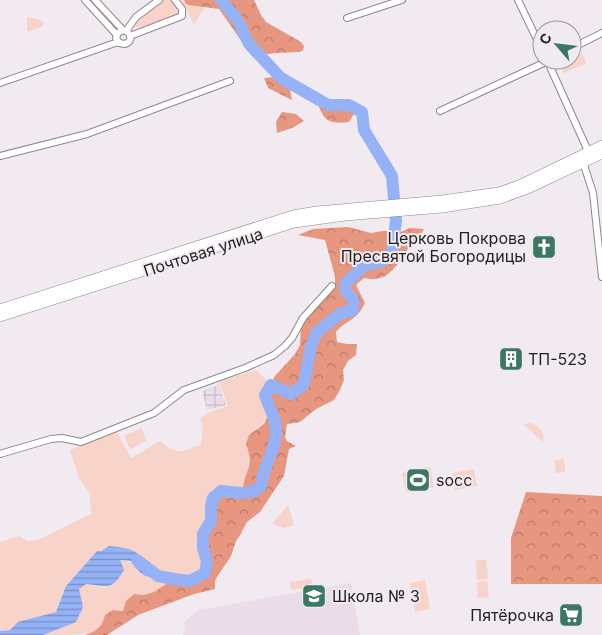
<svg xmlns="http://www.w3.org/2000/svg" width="602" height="635" viewBox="0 0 602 635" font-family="Inter,sans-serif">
  <defs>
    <pattern id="industrial-grid" width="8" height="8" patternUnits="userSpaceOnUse" patternTransform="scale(1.25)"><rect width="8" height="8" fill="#eadce8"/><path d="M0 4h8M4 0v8" fill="none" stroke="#c8bcc7"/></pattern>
    <pattern id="forest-crowns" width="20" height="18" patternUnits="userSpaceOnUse" patternTransform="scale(1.25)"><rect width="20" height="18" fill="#e79680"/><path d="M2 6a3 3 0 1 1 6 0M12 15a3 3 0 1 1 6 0" fill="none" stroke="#bb7a68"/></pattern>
    <pattern id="water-rules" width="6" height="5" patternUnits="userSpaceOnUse" patternTransform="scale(1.25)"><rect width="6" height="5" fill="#94b2f5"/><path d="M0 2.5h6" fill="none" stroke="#7890c6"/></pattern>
  </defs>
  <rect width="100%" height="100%" fill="#f1eaf0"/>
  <!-- built -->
  <path fill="#eadce8" d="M 351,583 L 360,635 L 183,635 L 185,631 L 184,622 L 199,610 Z"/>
  <!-- industrial -->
  <path fill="url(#industrial-grid)" d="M 219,385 L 226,405 L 207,410 L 202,391 Z"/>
  <!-- green -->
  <path fill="#f7d3c9" d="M 161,0 L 173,0 L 178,8 L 177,15 L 143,27 L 132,27 L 139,17 Z
    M 182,0 L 184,0 L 186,4 L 205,7 L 194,25 Z
    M 27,17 L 41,20 L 44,23 L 43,26 L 27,32 Z
    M 582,54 L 587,63 L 564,73 L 560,64 Z
    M 256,370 L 271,385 L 265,395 C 270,410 270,420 256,428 L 249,453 L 248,474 L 243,483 L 243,493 L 233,492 L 211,506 L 211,521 L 203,534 L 203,548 L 207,561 L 205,573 L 190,581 L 174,580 L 154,592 L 144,595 L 134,594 L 123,611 L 113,610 C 108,617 103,627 95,632 C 86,635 55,635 43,635 L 55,629 L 83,607 L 78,589 L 86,584 L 105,588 L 120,560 L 149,566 L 109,546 L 101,551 L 97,551 L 66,586 L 56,612 L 19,622 L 10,630 L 0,631 L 0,542 L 19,536 L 28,541 L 38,540 L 91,514 L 90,494 L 79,478 L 70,450 L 117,432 L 131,458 L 160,441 C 176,456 183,452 201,444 L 203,428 L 200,419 L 207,413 L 228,406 L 219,382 Z
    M 531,423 C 540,426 545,432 543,442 L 523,424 Z
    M 141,428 L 147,441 L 130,449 L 124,436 Z
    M 564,459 L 565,472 L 556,473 L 554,460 Z
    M 430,467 L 434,487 L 406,493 L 402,473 Z
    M 474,469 L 477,486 L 455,490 L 452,473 Z
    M 288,505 L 294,525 L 284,528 L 272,524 Z
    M 476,560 L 486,560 L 488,579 L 477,580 Z
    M 311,579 L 313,587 L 291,590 L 290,582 Z
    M 425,580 L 430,609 L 415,612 L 410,583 Z
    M 487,581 L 489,597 L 478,598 L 477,582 Z"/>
  <!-- forest -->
  <path fill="url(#forest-crowns)" d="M 184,0 L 254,0 L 261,15 L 266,22 L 301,42 L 304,46 L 303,50 L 300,52 L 276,53 L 252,56 L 219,9 L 189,5 L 186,4 Z
    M 274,77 L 281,84 L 290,89 L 292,100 L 268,88 L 264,78 Z
    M 333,102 L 349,105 L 354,114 L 349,122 C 333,124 325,123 319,107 L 323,103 Z
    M 282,112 L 296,114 L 304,121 L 292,128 L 277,133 L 276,122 Z
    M 348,227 L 371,233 L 382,231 L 401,232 L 410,228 L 424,229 C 419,239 414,240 409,247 C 397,265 388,284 364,278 L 356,285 L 365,303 C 356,322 348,318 336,332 L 337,342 L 347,344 L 357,344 L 356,355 L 348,361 L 343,370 L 344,380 L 340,390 L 334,400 L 316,409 L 300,422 L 287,424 L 285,437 L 287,441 L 296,446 L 289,449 L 284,476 L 260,512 L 247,522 L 240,535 L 236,541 L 231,556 L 215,580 L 215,589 L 194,594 L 138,615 L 107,635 L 85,635 C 97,631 102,627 105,615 L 113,610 L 123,611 L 126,601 L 134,594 L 144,595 L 154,592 L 174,579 L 190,581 L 205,573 L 207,561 L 203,548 L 203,534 L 211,521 L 211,506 L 213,498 L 221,491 L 243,493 C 242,472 256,469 246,444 L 249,435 L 265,423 L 268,414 L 265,395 L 275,376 L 295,354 L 300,345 L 301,325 L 335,286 L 335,276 L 325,240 L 298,235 L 313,229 Z
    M 526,492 L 602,496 L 602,584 L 511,584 L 511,538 Z"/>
  <!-- water -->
  <path fill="url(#water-rules)" d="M 109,546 C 134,548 144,552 152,577 C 142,577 136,569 131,561 L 120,560 L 124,570 C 111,592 107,586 86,584 L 79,589 L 83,607 L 76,622 L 43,635 L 0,635 L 0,631 L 10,630 L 18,622 L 56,612 L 66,586 L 97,551 L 101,551 Z"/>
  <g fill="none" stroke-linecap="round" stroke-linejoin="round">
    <!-- river -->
    <path stroke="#94b2f5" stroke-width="12" d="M 137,560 L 158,576 L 174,579 L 190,581 L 205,573 L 207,561 L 203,548 L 203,534 L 211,521 L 211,506 L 213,498 L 221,491 C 236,492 249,497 261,486 C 262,468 276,450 276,433 C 277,419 269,408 265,395 L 271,385 L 291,394 L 304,384 L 311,346 L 317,332 L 341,313 L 352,311 C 355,302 354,298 346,292 L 345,284 L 364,266 L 383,261 L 391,257 L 396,221 L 392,176 L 364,130 L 362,112 L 349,105 L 328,105 L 281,78 L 249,44 L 237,19 L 221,0"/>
    <defs>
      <path id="minor" d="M 85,0 L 117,35
        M 95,0 L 123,30 L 128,32 C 132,37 131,42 125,44 L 119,43 L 116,38 L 118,33 L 123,30
        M 518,0 L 542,50
        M 347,18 L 402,0
        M 126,31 L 136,17 L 159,0
        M 130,36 L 182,16 L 182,9 L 175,0
        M 572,48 L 602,33
        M 547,60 L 588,151
        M 0,83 L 118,42
        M 440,111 L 550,60
        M 0,156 L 87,134 L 230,81
        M 583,162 L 593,193 L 602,277
        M 0,454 L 51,439 L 62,438 L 81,442 L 154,413 L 184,390 L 245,368 L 274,355 L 285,346 L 292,338 L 303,318 L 332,286"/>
      <path id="major" d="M 0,309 L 293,215 L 317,211 L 442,200 L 499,192 L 519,185 L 602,145
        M 0,317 L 294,223 L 345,216 L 442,208 L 500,199 L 530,188 L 602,154"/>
    </defs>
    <!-- minor casing -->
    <use href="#minor" stroke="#8e888d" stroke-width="8"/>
    <!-- major casing -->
    <use href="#major" stroke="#8e888d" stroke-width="10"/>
    <!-- minor -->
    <use href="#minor" stroke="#fff" stroke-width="6"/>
    <!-- major -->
    <use href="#major" stroke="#fff" stroke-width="9"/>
  </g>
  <!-- icons -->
  <defs>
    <symbol id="church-square" viewBox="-11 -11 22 22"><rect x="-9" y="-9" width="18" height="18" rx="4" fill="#3b7863" stroke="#f1eaf0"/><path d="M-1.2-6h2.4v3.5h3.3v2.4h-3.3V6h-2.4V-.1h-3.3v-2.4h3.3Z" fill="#fff"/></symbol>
    <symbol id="building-square" viewBox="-11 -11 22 22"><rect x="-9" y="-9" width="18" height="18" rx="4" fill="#3b7863" stroke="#f1eaf0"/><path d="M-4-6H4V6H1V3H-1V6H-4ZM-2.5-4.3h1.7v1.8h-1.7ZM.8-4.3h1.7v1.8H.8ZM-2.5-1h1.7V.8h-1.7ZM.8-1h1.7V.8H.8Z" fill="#fff"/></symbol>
    <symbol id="stadium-square" viewBox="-11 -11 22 22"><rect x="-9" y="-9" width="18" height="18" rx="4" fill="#3b7863" stroke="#f1eaf0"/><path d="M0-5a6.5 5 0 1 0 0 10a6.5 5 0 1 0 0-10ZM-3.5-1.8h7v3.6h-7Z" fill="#fff"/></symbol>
    <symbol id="school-square" viewBox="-11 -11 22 22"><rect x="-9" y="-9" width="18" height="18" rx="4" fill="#3b7863" stroke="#f1eaf0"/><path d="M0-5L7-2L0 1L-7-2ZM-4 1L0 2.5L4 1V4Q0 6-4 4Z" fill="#fff"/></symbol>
    <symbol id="supermarket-square" viewBox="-11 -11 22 22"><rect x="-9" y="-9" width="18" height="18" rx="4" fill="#3b7863" stroke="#f1eaf0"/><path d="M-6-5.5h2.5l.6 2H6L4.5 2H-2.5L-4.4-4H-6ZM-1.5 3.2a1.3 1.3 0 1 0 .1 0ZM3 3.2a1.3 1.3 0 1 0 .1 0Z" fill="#fff"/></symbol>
  </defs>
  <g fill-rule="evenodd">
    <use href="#church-square" x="530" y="233" width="28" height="28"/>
    <use href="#building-square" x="497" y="345" width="28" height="28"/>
    <use href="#stadium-square" x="404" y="466" width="28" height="28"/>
    <use href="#school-square" x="300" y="582" width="28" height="28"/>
    <use href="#supermarket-square" x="557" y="601" width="28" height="28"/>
  </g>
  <g text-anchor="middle" stroke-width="4" stroke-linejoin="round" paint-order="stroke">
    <!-- poi labels -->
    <g font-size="16" fill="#221f21" stroke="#f1eaf0" text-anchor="start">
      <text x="526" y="244" text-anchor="end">Церковь Покрова<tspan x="526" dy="18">Пресвятой Богородицы</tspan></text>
      <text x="528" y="365">ТП-523</text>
      <text x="436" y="486">socc</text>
      <text x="332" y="602">Школа № 3</text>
      <text x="554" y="621" text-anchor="end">Пятёрочка</text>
    </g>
    <!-- street labels -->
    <g font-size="16" fill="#221f21" stroke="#f1eaf0">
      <text transform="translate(203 252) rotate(-18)" y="6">Почтовая улица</text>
    </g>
  </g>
  <!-- north arrow -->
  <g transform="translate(557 45) rotate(298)"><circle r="24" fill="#f1eaf0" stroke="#9e999d"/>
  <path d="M0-4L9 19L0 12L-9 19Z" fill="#3b7863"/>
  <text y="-8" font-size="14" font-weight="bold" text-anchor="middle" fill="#221f21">С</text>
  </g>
</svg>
